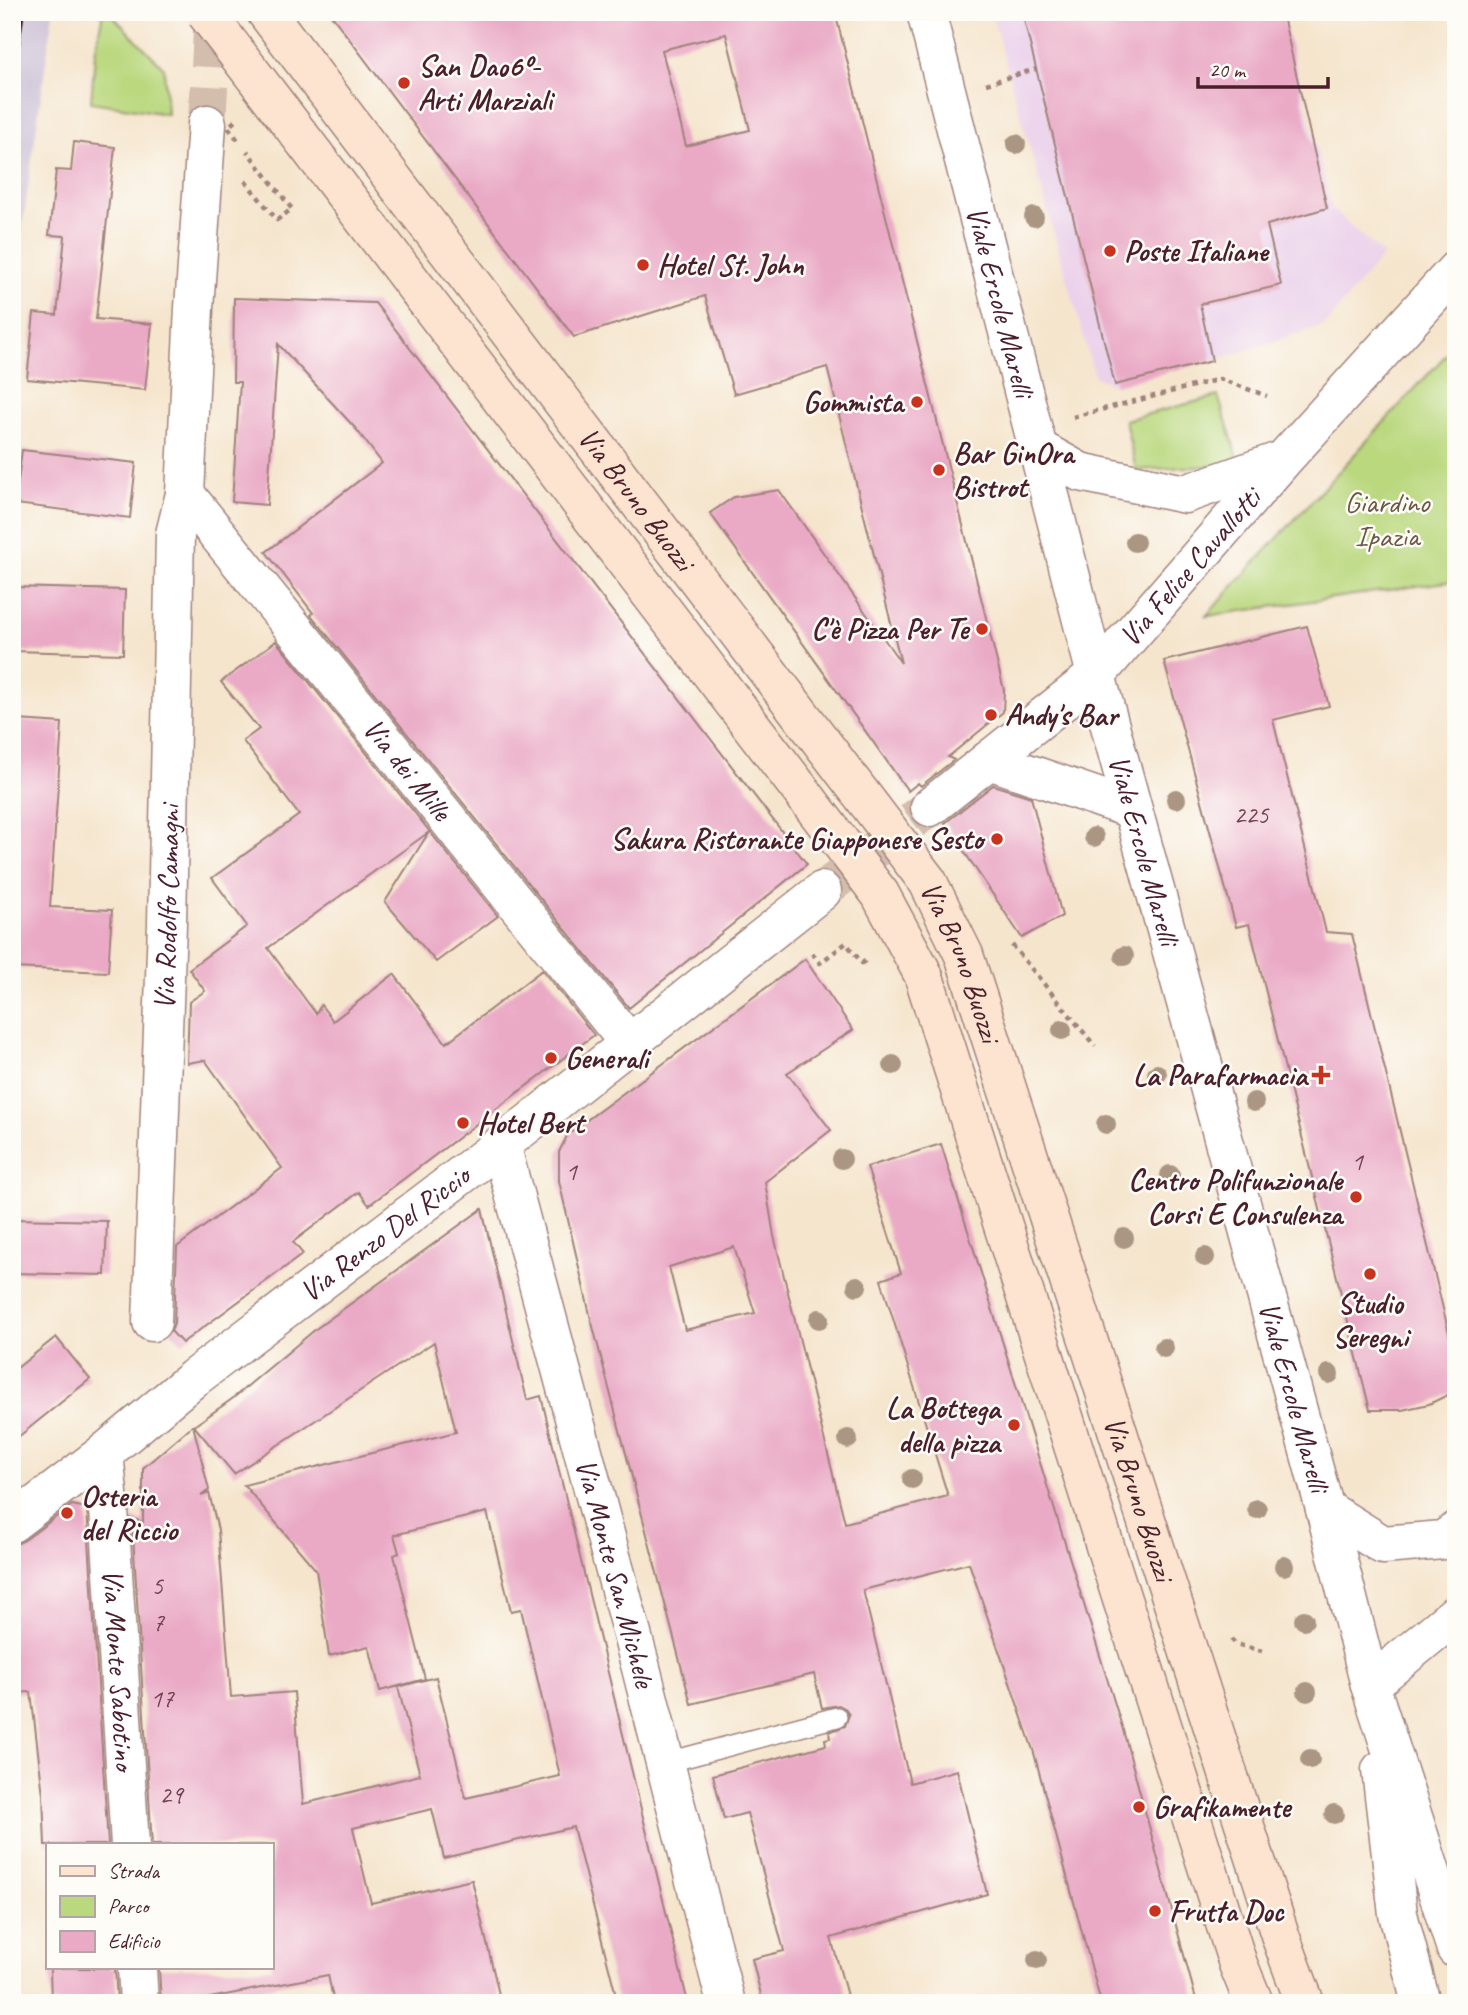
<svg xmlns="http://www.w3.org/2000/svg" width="1468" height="2015" viewBox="0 0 1468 2015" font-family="Caveat,sans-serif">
  <rect width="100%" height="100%" fill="#fdfcf7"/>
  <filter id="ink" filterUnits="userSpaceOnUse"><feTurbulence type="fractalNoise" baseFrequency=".0143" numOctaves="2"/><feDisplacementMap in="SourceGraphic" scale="14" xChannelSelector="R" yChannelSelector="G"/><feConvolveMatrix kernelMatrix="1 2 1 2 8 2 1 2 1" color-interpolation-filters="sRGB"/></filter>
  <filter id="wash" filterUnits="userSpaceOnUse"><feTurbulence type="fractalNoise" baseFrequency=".00686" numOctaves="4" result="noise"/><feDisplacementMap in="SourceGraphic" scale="28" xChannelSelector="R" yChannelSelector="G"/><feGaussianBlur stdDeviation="1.57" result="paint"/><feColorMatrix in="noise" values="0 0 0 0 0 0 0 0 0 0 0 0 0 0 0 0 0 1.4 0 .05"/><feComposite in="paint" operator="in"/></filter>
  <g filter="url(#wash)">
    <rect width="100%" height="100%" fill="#f5e5cd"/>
    <!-- built -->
    <path fill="#ebd1eb" d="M 991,12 L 1282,12 L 1332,209 L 1383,255 L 1325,325 L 1212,361 L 1115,385 L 1095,377 Z"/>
    <!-- industrial -->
    <path fill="#cbbfd5" d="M 12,12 L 53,12 L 12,298 Z"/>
    <!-- green -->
    <path fill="#bad87e" stroke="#827c54" stroke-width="2" d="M 103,12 L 109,12 L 164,68 L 167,114 L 91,102 L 95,54 Z
      M 1456,344 L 1456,594 L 1453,581 L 1206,616 Z
      M 1218,396 L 1240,464 L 1136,470 L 1125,420 Z"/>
    <g id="blocks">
      <!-- building -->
      <path fill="#eaaac6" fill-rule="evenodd" d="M 329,12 L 835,12 L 1004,690 L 1003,712 L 948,757 L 954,760 L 921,786 L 918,783 L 908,791 L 710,513 L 734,497 L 779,490 L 901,663 L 827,367 L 734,394 L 705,296 L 574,337 ZM 726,34 L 750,130 L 686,146 L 662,50 Z
        M 1022,12 L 1282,12 L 1327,208 L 1267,225 L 1281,285 L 1200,304 L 1212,361 L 1115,385 Z
        M 74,142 L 115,147 L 96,319 L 152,324 L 145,390 L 27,379 L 34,313 L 57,315 L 65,236 L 49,235 L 56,170 L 71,171 Z
        M 234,298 L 375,303 L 807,864 L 629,1008 L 311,615 L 313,613 L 266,552 L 382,463 L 356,429 L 278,344 L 267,505 L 232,502 L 240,382 L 233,382 Z
        M 22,450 L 136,463 L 130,518 L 15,504 Z
        M 12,587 L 125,590 L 123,654 L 12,651 Z
        M 1307,626 L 1329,706 L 1273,720 L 1326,932 L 1352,934 L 1456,1362 L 1456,1391 L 1429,1404 L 1402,1410 L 1370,1410 L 1249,924 L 1236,927 L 1164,661 Z
        M 276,641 L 498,916 L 436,962 L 385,902 L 429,832 L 268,948 L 316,1014 L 321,1005 L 333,1021 L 394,974 L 446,1043 L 542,970 L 594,1035 L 369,1205 L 359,1192 L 293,1242 L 303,1254 L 182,1343 L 171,1331 L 174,1323 L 177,1247 L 282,1168 L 205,1060 L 187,1063 L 189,1002 L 205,991 L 189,969 L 247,926 L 212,878 L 299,815 L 243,741 L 259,729 L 221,682 Z
        M 18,720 L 62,723 L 50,907 L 112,910 L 108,972 L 12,968 L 12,750 L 17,751 Z
        M 993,785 L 1031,797 L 1062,916 L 1022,938 L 945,823 Z
        M 805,959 L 853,1030 L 787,1073 L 831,1130 L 765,1182 L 774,1236 L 845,1523 L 948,1496 L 881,1280 L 901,1273 L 867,1167 L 941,1144 L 1123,1730 L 1197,2003 L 1101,2003 L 1034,1753 L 969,1563 L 863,1590 L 910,1783 L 957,1770 L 987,1894 L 831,1938 L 849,2003 L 763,2003 L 752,1959 L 784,1951 L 747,1813 L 724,1819 L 713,1775 L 826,1745 L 825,1739 L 830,1738 L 829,1732 L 845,1726 L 849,1715 L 846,1709 L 839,1705 L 822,1708 L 814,1674 L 691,1704 L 590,1315 L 559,1181 L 559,1152 L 568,1134 ZM 734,1247 L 755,1313 L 685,1330 L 669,1267 Z
        M 482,1209 L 527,1400 L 541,1396 L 688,2003 L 618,2003 L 573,1827 L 444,1858 L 432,1809 L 353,1828 L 371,1903 L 472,1880 L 501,2003 L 334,2003 L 328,1975 L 184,2003 L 161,2003 L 159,1968 L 271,1968 L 271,1845 L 152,1845 L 132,1519 L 143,1522 L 143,1468 L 193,1425 L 209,1490 L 201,1496 L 209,1493 L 218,1530 L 231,1697 L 294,1692 L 303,1804 L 420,1775 L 398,1687 L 436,1677 L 466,1798 L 560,1776 L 521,1609 L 511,1611 L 487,1512 L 394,1535 L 399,1553 L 394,1555 L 425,1679 L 380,1691 L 369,1646 L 329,1656 L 316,1570 L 244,1485 L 456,1432 L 434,1342 L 234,1474 L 194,1426 L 232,1399 L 317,1328 Z
        M 12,1219 L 107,1221 L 105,1275 L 12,1273 Z
        M 56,1337 L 90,1379 L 12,1442 L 12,1372 Z
        M 72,1505 L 87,1508 L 108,1845 L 45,1845 L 43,1795 L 31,1692 L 12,1693 L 12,1546 L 25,1540 Z
        M 50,1968 L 115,1968 L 117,2003 L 51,2003 Z"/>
    </g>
  </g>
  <g filter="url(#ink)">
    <use href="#blocks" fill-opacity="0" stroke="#a0827c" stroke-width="2"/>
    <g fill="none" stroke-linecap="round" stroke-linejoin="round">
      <!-- street-tunnel -->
      <path stroke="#d3bdad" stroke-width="38" stroke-dasharray="38 19" stroke-linecap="butt" d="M 207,124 L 213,12
        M 822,891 L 930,807"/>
      <defs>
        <path id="lane" d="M 665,1763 L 837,1717"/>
        <g id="street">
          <path id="s1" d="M 926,12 L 1096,675 L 1325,1509 L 1370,1685 L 1456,1949"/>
          <path d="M 1037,448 L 1080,472 L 1185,494 L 1282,460"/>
          <path id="s2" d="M 185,494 L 629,1043"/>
          <path d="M 989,760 L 1132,809"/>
          <path id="s3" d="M 930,807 L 1096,675 L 1283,460 L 1456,270"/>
          <path id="s4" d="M 501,1145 L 641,1668 L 726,2003"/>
          <path id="s5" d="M 152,1322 L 167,924 L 175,534 L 185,494 L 194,308 L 207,124"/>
          <path id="s6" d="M 104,1453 L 108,1493 L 130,1845"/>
          <path d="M 1325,1509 L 1383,1545 L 1443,1540 L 1456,1531"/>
          <path id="s7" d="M 12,1523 L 104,1453 L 194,1378 L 501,1145 L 822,891"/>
          <path d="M 1370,1685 L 1456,1614"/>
          <path d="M 1381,1770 L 1398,1914 L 1421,2003"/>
          <path d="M 137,1968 L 139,2003"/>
        </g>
        <g id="secondary">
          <path id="s8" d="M 266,12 L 928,882 L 964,955 L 1281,1938 L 1305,2003"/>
          <path d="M 278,107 L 880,894 L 923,974 L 1238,1964 L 1254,2003"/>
        </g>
      </defs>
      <!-- lane casing -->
      <use href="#lane" stroke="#a0827c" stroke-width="22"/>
      <!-- street casing -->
      <use href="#street" stroke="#a0827c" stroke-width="41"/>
      <!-- secondary casing -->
      <use href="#secondary" stroke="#a0827c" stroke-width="41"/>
      <!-- path -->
      <path stroke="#a0827c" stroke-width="4.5" stroke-dasharray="5 5" stroke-linecap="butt" d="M 986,84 L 1036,69
        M 245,181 L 277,220 L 292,209 L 247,151
        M 1073,417 L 1220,379 L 1267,396
        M 1012,945 L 1095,1046
        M 812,953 L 820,963 L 846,943 L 862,963 L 868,959
        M 1231,1639 L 1236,1644 L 1262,1651"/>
      <!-- lane -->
      <use href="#lane" stroke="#fff" stroke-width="19"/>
      <!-- street -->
      <use href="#street" stroke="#fff" stroke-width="38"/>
      <!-- secondary -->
      <use href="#secondary" stroke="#fde4d1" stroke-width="38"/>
      <defs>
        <path id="rail" d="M 12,73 L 21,12"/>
      </defs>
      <!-- rail casing -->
      <use href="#rail" stroke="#4a1f2b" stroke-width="8"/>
      <!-- rail -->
      <use href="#rail" stroke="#fdfcf7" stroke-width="5" stroke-dasharray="16" stroke-linecap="butt"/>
      <defs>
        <path id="secondary-bridge" d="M 205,12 L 278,107"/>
      </defs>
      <!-- secondary-bridge casing -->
      <use href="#secondary-bridge" stroke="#a0827c" stroke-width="41" stroke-linecap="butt"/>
      <!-- path-bridge -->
      <path stroke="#a0827c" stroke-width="4.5" stroke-dasharray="5 5" stroke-linecap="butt" d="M 235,121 L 228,127 L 238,140"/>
      <!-- secondary-bridge -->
      <use href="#secondary-bridge" stroke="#fde4d1" stroke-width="38"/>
    </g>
    <!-- trees -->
    <g fill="#aa9682">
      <circle cx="1016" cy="144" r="10"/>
      <circle cx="1034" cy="217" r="10"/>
      <circle cx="1135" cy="542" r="10"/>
      <circle cx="1176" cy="799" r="10"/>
      <circle cx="1094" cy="837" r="10"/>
      <circle cx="1124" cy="956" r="10"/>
      <circle cx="1062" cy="1030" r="10"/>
      <circle cx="893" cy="1065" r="10"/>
      <circle cx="1157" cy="1074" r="10"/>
      <circle cx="1254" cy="1102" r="10"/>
      <circle cx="1106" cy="1124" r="10"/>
      <circle cx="842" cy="1159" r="10"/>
      <circle cx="1170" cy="1175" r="10"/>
      <circle cx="1124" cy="1238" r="10"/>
      <circle cx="1205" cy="1257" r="10"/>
      <circle cx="857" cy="1286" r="10"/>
      <circle cx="819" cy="1319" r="10"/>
      <circle cx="1164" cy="1348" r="10"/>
      <circle cx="1329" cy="1374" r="10"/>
      <circle cx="848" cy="1439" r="10"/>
      <circle cx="912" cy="1479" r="10"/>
      <circle cx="1257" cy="1509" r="10"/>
      <circle cx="1284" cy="1566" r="10"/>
      <circle cx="1304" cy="1620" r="10"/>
      <circle cx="1307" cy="1692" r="10"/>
      <circle cx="1310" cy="1759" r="10"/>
      <circle cx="1334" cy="1814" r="10"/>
      <circle cx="1037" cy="1960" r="10"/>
    </g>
  </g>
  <!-- markers -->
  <g fill="#c8321e" stroke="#fdfcf7" stroke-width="2.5">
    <circle cx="404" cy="83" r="7"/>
    <circle cx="1110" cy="251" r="7"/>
    <circle cx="643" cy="265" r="7"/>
    <circle cx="917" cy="402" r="7"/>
    <circle cx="939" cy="470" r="7"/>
    <circle cx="982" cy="629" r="7"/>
    <circle cx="991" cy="715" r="7"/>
    <circle cx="997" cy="839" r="7"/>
    <circle cx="551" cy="1058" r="7"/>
    <path d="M1317.5 1064.5h7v7h7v7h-7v7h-7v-7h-7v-7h7z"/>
    <circle cx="463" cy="1123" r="7"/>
    <circle cx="1356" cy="1197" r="7"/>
    <circle cx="1370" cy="1274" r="7"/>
    <circle cx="1014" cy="1425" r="7"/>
    <circle cx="67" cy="1513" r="7"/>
    <circle cx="1139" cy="1807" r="7"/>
    <circle cx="1155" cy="1911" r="7"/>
  </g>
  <g text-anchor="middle" stroke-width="5" stroke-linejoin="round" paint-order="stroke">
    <!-- number labels -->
    <g font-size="26" fill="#724252">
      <text x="1251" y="823">225</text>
      <text x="1357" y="1170">1</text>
      <text x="571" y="1180">1</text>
      <text x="157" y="1594">5</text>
      <text x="158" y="1631">7</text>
      <text x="162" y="1707">17</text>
      <text x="171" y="1803">29</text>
    </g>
    <!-- poi labels -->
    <g font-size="30" font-weight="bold" fill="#4a1f2b" stroke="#fdfcf7" text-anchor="start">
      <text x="418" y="76">San Dao6º-<tspan x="418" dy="34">Arti Marziali</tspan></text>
      <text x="1124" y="261">Poste Italiane</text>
      <text x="657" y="275">Hotel St. John</text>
      <text x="903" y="412" text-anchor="end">Gommista</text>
      <text x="953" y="463">Bar GinOra<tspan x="953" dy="34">Bistrot</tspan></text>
      <text x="968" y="639" text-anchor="end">C'è Pizza Per Te</text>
      <text x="1005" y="725">Andy's Bar</text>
      <text x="983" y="849" text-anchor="end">Sakura Ristorante Giapponese Sesto</text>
      <text x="565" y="1068">Generali</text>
      <text x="1307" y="1085" text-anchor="end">La Parafarmacia</text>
      <text x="477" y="1133">Hotel Bert</text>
      <text x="1342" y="1190" text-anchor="end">Centro Polifunzionale<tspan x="1342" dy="34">Corsi E Consulenza</tspan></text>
      <text x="1370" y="1313" text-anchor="middle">Studio<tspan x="1370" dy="34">Seregni</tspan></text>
      <text x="1000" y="1418" text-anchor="end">La Bottega<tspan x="1000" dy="34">della pizza</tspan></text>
      <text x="81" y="1506">Osteria<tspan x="81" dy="34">del Riccio</tspan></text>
      <text x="1153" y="1817">Grafikamente</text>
      <text x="1169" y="1921">Frutta Doc</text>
    </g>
    <!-- street labels -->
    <g font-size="30" fill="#4a1f2b" stroke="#fdfcf7">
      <text dy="10" stroke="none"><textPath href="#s1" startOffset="299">Viale Ercole Marelli</textPath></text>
      <text dy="10" stroke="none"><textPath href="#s8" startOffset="612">Via Bruno Buozzi</textPath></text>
      <text dy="10" stroke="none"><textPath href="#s3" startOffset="355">Via Felice Cavallotti</textPath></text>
      <text dy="10" stroke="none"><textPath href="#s2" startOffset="354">Via dei Mille</textPath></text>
      <text dy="10" stroke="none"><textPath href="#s1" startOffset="866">Viale Ercole Marelli</textPath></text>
      <text dy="10" stroke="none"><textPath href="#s5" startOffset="415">Via Rodolfo Camagni</textPath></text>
      <text dy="10" stroke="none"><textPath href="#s8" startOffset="1180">Via Bruno Buozzi</textPath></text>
      <text dy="10" stroke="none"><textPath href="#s7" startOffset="472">Via Renzo Del Riccio</textPath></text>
      <text dy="10" stroke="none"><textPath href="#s1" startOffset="1433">Viale Ercole Marelli</textPath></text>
      <text dy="10" stroke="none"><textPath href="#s8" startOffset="1746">Via Bruno Buozzi</textPath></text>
      <text dy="10" stroke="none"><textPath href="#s4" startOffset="443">Via Monte San Michele</textPath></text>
      <text dy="10" stroke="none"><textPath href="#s6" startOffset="217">Via Monte Sabotino</textPath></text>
    </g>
    <!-- park labels -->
    <g font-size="30" fill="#6c5644" stroke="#fdfcf7">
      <text x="1387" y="512">Giardino<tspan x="1387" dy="34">Ipazia</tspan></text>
    </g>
  </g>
  <!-- margin -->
  <rect width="1468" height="2015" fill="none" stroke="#fdfcf7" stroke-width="42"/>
  <!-- legend -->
  <rect x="46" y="1843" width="228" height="126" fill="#fdfcf7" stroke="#b5a4a5" stroke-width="2"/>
  <rect x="60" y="1866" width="35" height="10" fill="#fde4d1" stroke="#b5a4a5" stroke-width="2"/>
  <text x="108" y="1878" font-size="21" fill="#4a1f2b">Strada</text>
  <rect x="60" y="1896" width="35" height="21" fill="#bad87e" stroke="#b5a4a5" stroke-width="2"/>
  <text x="108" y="1913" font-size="21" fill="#4a1f2b">Parco</text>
  <rect x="60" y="1931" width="35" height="21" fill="#eaaac6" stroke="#b5a4a5" stroke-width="2"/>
  <text x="108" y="1948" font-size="21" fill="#4a1f2b">Edificio</text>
  <!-- scale -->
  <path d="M1198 77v10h130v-10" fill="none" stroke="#4a1f2b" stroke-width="3.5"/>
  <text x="1209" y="77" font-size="21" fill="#4a1f2b" stroke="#fdfcf7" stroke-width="5" paint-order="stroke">20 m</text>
</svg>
